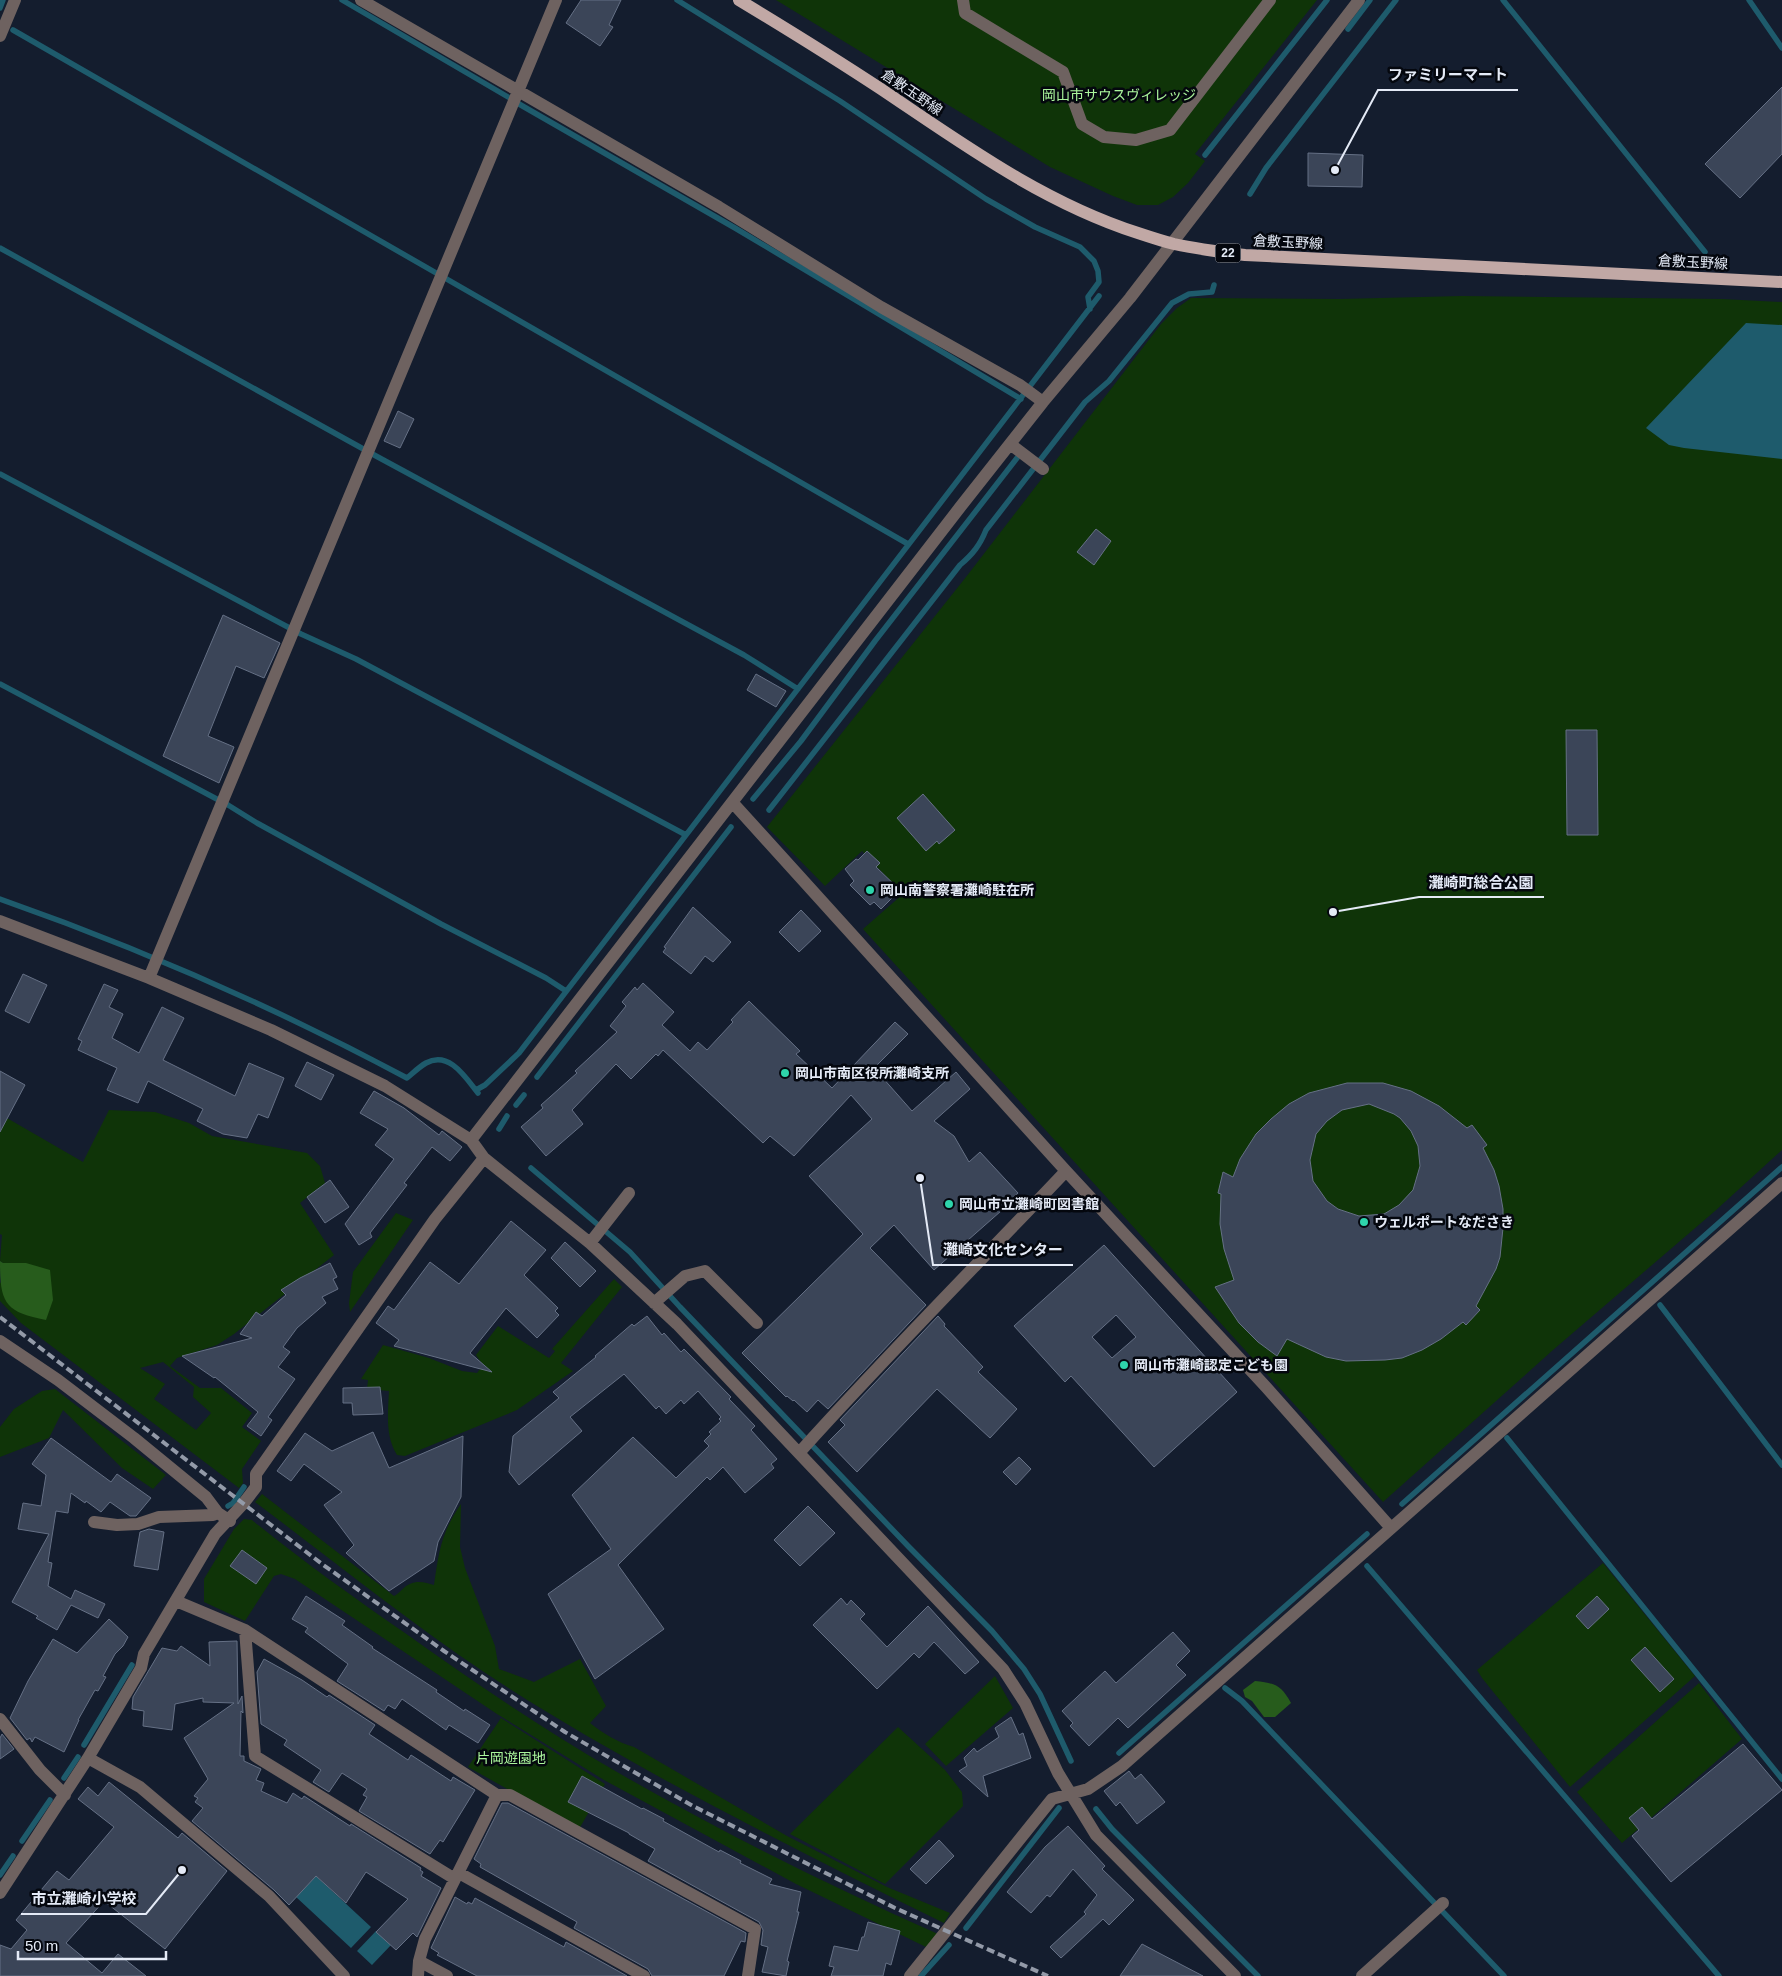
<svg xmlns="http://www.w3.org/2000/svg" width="1782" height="1976" viewBox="0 0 1782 1976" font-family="Helvetica,'Noto Sans JP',sans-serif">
  <rect width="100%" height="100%" fill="#141d2e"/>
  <!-- green -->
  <path fill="#0f3408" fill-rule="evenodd" d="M 776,0 L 1317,0 L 1195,154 L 1205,161 L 1188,183 L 1173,197 L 1158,205 L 1137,205 L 1113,196 L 1050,167 Z
    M 1462,296 L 1722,299 L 1782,302 L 1782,1150 L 1715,1211 L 1553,1350 L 1383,1502 L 863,929 L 903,894 L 862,851 L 825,886 L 767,827 L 966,577 L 1161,324 L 1177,308 L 1191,298 L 1340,299 Z
    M 109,1110 L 155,1112 L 189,1123 L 212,1136 L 307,1153 L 320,1166 L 325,1183 L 300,1203 L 334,1255 L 234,1334 L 217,1345 L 177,1358 L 170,1366 L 200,1388 L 221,1388 L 252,1413 L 242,1427 L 261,1441 L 242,1469 L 243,1483 L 239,1488 L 21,1323 L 0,1301 L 0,1283 L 26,1263 L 3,1263 L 0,1261 L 2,1235 L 0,1234 L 0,1114 L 83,1162 ZM 163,1362 L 194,1387 L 193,1397 L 211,1413 L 196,1430 L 154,1399 L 165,1384 L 140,1368 Z
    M 396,1213 L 413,1220 L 350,1312 L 349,1303 L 353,1272 Z
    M 614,1279 L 622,1287 L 561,1363 L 573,1371 L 517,1410 L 405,1456 L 397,1455 C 385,1436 388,1413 389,1391 L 367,1389 L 368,1380 L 361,1379 L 383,1345 L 429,1358 L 462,1371 L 477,1373 L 483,1365 L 476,1355 L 498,1326 L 549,1358 L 555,1351 L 552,1349 Z
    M 55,1389 L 166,1475 L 153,1489 L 122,1468 L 63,1410 L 49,1438 L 0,1457 L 0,1427 L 14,1409 L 42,1391 Z
    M 262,1494 L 394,1596 C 400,1593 404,1586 410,1584 C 418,1580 427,1583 434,1585 C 439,1551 441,1533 461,1504 L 460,1547 L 465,1568 L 495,1646 L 499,1669 L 534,1682 L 580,1659 L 606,1706 L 590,1723 C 604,1734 617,1742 634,1747 L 787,1836 L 887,1887 L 950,1913 L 944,1923 C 850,1877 757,1830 665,1780 C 604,1746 542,1711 484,1672 C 405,1619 331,1559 255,1502 Z
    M 244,1519 L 252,1520 C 301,1560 353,1597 405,1633 C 474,1682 544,1730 617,1772 C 721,1832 828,1885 938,1934 L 926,1947 L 796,1884 L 604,1780 L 497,1714 L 295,1579 L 281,1574 L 274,1576 L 245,1621 L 204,1602 L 204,1579 L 234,1529 Z
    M 1603,1563 L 1695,1676 L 1570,1787 L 1482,1678 L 1477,1670 Z
    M 995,1676 L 1013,1708 L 946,1766 L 925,1744 Z
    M 1699,1683 L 1742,1739 L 1622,1843 L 1577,1792 Z
    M 501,1718 L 605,1784 L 579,1829 L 468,1767 Z
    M 898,1727 L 945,1770 L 962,1792 L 963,1806 L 885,1884 L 790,1834 Z"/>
  <!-- forest -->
  <path fill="#275c1c" d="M 0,1261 L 3,1263 L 26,1263 L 50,1270 L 53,1300 L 46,1320 C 4,1312 0,1302 0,1261 Z
    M 1255,1681 C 1275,1683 1281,1685 1291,1703 L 1275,1717 L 1264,1717 L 1252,1701 L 1245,1697 L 1243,1690 Z"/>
  <!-- water -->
  <path fill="#1e5b6c" d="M 1746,323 L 1782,325 L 1782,459 L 1684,448 L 1669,445 L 1646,428 Z
    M 316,1876 L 371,1927 L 351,1948 L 296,1897 Z
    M 376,1931 L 391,1945 L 372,1965 L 357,1951 Z"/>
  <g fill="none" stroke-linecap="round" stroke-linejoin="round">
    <!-- stream -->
    <path stroke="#1e5b6c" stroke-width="5.5" d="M 342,0 L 508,97
      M 677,0 L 840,101 L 986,199 L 1035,227 L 1080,247 L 1094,261 L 1098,271 L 1099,282 L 1088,297 L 1090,309
      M 1503,0 L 1705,252
      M 1749,0 L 1782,48
      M 0,8 L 3,0
      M 1348,29 L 1370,0
      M 13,30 L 908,544
      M 519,104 L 735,228 L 1021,399
      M 1205,155 L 1327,0
      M 1250,194 L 1266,168 L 1396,0
      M 0,248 L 376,456 L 744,655 L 798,689
      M 0,474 L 301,634 L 356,659 L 686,835
      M 0,684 L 228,805 L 257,823 L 441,924 L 546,978 L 566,991
      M 753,799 L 801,741 L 875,641 L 1017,458
      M 769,810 L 960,565 C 973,554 980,545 986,530 L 1085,402 L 1109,381 L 1172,303 L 1189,294 L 1212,292 L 1214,285
      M 0,899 C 140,948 276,1008 407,1078 C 413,1073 419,1067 426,1063 C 449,1050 466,1078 478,1093
      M 537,1077 L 731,827
      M 476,1090 L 485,1085 L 519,1053 L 1099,296
      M 516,1105 L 524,1095
      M 499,1129 L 507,1116
      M 531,1168 L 630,1252 L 680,1307 L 908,1546 L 992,1631 L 1024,1669 L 1040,1694 L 1071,1761
      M 1660,1305 L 1782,1465
      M 1507,1438 L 1782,1779
      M 1402,1504 L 1782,1167
      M 228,1506 L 233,1503 L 244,1487
      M 1367,1566 L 1719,1976
      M 1225,1688 L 1242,1701 L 1504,1976
      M 84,1745 L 132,1665
      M 1119,1753 L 1367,1534
      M 64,1778 L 78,1757
      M 1096,1809 L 1112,1829 L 1258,1976
      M 22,1841 L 50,1800
      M 0,1875 L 13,1856
      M 966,1928 L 1059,1808
      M 921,1976 L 949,1945"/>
  </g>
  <!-- building -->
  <path fill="#3b4558" stroke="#657085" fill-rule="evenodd" d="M 581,0 L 621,0 L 609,25 L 613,27 L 600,46 L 566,23 Z
    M 1782,87 L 1782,154 L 1740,198 L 1705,164 Z
    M 1308,153 L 1363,155 L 1362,187 L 1308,186 Z
    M 398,411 L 414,419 L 400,448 L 384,441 Z
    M 1096,529 L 1111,541 L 1094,565 L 1077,552 Z
    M 223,615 L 280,643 L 264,678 L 236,666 L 208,736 L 234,747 L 219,783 L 163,756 Z
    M 756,674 L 786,691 L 776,707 L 747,690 Z
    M 1566,730 L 1597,730 L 1598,835 L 1567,835 Z
    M 923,794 L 955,830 L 939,844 L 937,841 L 926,851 L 897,818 Z
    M 867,851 L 880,863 L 876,867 L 900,890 L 881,909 L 874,902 L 870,905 L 850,885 L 854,881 L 845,869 L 856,859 L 858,860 Z
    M 693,907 L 731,942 L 713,962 L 705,956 L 691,974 L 663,952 L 666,948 L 664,947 Z
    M 801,910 L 821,931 L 799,952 L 779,932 Z
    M 23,974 L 47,985 L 29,1023 L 5,1011 Z
    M 643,983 L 674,1012 L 662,1025 L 690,1051 L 698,1042 L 707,1050 L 733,1022 L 731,1020 L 749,1001 L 800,1051 L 796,1054 L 832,1088 L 895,1022 L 908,1034 L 874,1068 L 912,1111 L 956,1072 L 970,1089 L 934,1121 L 954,1136 L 969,1162 L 980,1152 L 1018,1193 L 1000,1209 L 1001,1211 L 934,1270 L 894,1225 L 870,1248 L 926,1305 L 828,1409 L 818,1400 L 807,1412 L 794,1400 L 793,1401 L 787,1396 L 786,1397 L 742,1353 L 863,1234 L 809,1176 L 872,1119 L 851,1095 L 794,1156 L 770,1136 L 763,1143 L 663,1050 L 658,1056 L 656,1054 L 631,1079 L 616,1064 L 572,1110 L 583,1124 L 546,1156 L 521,1127 L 543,1108 L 541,1105 L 577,1073 L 575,1071 L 617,1032 L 610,1026 L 626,1006 L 622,1002 L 635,987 L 637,990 Z
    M 104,984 L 118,990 L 109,1007 L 123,1014 L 112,1038 L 139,1053 L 162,1007 L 184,1018 L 163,1060 L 235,1096 L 249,1063 L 284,1078 L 268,1118 L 258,1114 L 247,1138 L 223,1134 L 197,1121 L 203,1109 L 148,1081 L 138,1103 L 107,1090 L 117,1068 L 78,1050 L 82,1041 L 78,1039 Z
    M 307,1062 L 334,1075 L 321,1100 L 295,1086 Z
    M 0,1071 L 25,1085 L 0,1132 Z
    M 1347,1083 L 1383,1083 L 1411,1091 L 1439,1106 L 1467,1128 L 1472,1125 L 1487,1145 L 1483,1148 L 1494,1170 L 1499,1186 L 1503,1209 L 1503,1228 L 1500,1257 L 1496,1269 L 1476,1306 L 1480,1310 L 1466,1325 L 1463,1322 L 1441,1339 L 1422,1350 L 1402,1358 L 1385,1360 L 1346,1361 L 1326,1357 L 1287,1339 L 1277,1356 L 1258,1342 L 1239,1323 L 1215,1287 L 1234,1280 L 1224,1249 L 1220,1224 L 1221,1194 L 1218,1193 L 1223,1172 L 1233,1177 L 1240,1159 L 1256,1134 L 1271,1119 L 1289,1104 L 1309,1093 ZM 1369,1104 L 1394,1114 L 1400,1118 L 1411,1131 L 1418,1146 L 1420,1166 L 1413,1190 L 1399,1205 L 1384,1214 L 1359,1216 L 1338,1209 L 1327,1201 L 1313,1181 L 1310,1160 L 1316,1134 L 1327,1121 L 1342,1110 Z
    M 374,1091 L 404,1108 L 439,1135 L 442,1131 L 462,1147 L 450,1161 L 432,1147 L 404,1183 L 407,1185 L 370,1233 L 372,1237 L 359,1245 L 345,1224 L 394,1159 L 375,1145 L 388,1129 L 360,1113 Z
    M 330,1180 L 349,1207 L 325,1223 L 307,1197 Z
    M 511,1221 L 546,1250 L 524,1275 L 558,1308 L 555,1311 L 559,1315 L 537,1338 L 506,1308 L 470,1353 L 492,1372 L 394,1346 L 399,1340 L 376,1323 L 388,1306 L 394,1310 L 430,1262 L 459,1284 Z
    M 565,1242 L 596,1271 L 580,1287 L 551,1258 Z
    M 1104,1245 L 1237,1392 L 1154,1467 L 1071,1376 L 1065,1382 L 1014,1326 ZM 1116,1315 L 1136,1337 L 1112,1358 L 1092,1337 Z
    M 330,1263 L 337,1277 L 333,1279 L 338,1289 L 322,1297 L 326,1303 L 297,1328 L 283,1347 L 290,1352 L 278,1367 L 295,1379 L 268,1417 L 272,1420 L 261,1436 L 247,1426 L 258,1412 L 215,1377 L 214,1378 L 182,1356 L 252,1338 L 240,1334 L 256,1312 L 262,1316 L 286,1295 L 281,1290 L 300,1278 Z
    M 647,1316 L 662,1335 L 664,1333 L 681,1352 L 684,1349 L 731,1397 L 729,1399 L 755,1426 L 751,1430 L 777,1459 L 771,1464 L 774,1468 L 745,1493 L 723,1467 L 710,1480 L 707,1477 L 618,1565 L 664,1629 L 595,1679 L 548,1594 L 611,1549 L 572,1495 L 633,1437 L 676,1478 L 709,1446 L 704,1441 L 711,1434 L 709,1432 L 721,1421 L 719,1419 L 721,1417 L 698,1391 L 684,1404 L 681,1400 L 666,1414 L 659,1406 L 656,1409 L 624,1374 L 570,1417 L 582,1431 L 519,1485 L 509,1472 L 513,1436 L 559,1398 L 553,1392 L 596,1357 L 595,1356 L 632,1324 L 634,1326 Z
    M 938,1316 L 945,1324 L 944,1326 L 983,1367 L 978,1372 L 1017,1409 L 990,1438 L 937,1389 L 857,1472 L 828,1442 L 845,1425 L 840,1420 Z
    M 380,1387 L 383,1414 L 353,1415 L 352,1403 L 343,1403 L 343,1388 Z
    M 373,1432 L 389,1468 L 463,1436 L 461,1497 L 438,1542 L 434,1561 L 389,1591 L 346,1553 L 354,1545 L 324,1505 L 342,1492 L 304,1464 L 291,1481 L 277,1471 L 305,1433 L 332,1451 Z
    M 51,1438 L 111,1482 L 117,1474 L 151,1498 L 136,1516 L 130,1516 L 110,1502 L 101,1512 L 86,1501 L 85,1503 L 71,1493 L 68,1513 L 56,1511 L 48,1562 L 52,1563 L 48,1586 L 71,1599 L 75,1590 L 105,1604 L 98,1618 L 71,1605 L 57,1630 L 36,1618 L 38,1616 L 12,1602 L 49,1534 L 18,1529 L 23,1503 L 41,1506 L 46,1475 L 32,1464 Z
    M 1019,1457 L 1031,1469 L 1016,1485 L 1003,1472 Z
    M 808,1506 L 835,1533 L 800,1566 L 774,1540 Z
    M 149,1529 L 164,1532 L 158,1570 L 134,1566 L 140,1532 Z
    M 242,1550 L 267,1568 L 256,1584 L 230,1566 Z
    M 306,1596 L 345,1621 L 342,1625 L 373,1647 L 372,1648 L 437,1690 L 436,1692 L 464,1711 L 465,1709 L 490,1725 L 478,1743 L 449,1725 L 446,1730 L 402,1699 L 395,1709 L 388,1705 L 384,1711 L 337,1681 L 348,1664 L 305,1632 L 308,1628 L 292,1619 Z
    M 1597,1596 L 1609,1609 L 1588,1629 L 1576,1616 Z
    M 841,1598 L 847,1605 L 851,1600 L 865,1614 L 860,1619 L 887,1647 L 928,1606 L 979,1662 L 965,1674 L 934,1642 L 919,1658 L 914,1653 L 877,1689 L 813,1625 Z
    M 109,1619 L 128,1637 L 123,1646 L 115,1654 L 103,1676 L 106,1677 L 98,1691 L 95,1690 L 78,1720 L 79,1720 L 64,1752 L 35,1737 L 32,1742 L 30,1738 L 27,1740 L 10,1718 L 28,1681 L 53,1639 L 77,1653 Z
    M 1173,1632 L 1190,1651 L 1176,1665 L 1186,1675 L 1128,1728 L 1118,1718 L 1089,1746 L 1070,1726 L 1073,1723 L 1062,1711 L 1105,1671 L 1116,1683 Z
    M 237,1641 L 238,1704 L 242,1696 L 243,1713 L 241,1711 L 240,1756 L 244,1756 L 244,1761 L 261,1769 L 256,1780 L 264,1783 L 261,1791 L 287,1803 L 293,1793 L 302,1799 L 304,1796 L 350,1826 L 351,1824 L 421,1868 L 420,1870 L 423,1872 L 421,1876 L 441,1888 L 417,1937 L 413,1933 L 396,1950 L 376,1932 L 408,1899 L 366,1872 L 346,1903 L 316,1876 L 289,1905 L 274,1890 L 192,1821 L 203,1808 L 195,1802 L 198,1798 L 194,1796 L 208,1779 L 184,1738 L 234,1703 L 203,1702 L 203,1698 L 175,1704 L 172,1730 L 143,1726 L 144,1711 L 132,1709 L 133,1697 L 162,1648 L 177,1651 L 181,1646 L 210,1666 L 209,1642 Z
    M 1645,1647 L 1674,1679 L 1660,1692 L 1631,1660 Z
    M 264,1659 L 302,1680 L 327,1697 L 329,1695 L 375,1725 L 369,1734 L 408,1760 L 411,1755 L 451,1781 L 453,1777 L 475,1790 L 443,1842 L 440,1840 L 430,1854 L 359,1811 L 367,1797 L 363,1795 L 367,1789 L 342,1773 L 329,1792 L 313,1782 L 321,1770 L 284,1745 L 287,1740 L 261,1724 L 257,1672 Z
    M 1011,1717 L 1019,1735 L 1023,1733 L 1031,1758 L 983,1776 L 988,1797 L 959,1771 L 967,1766 L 964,1758 L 974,1748 L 977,1752 L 999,1737 L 995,1728 Z
    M 2,1734 L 14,1749 L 0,1759 L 0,1738 Z
    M 1743,1744 L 1782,1790 L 1671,1882 L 1632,1836 L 1639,1830 L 1629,1818 L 1642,1807 L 1652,1819 Z
    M 1129,1771 L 1135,1779 L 1141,1774 L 1165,1802 L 1137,1824 L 1120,1802 L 1116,1806 L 1104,1791 Z
    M 582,1776 L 642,1809 L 643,1808 L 664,1819 L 663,1821 L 719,1852 L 720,1850 L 741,1861 L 740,1863 L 772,1879 L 769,1884 L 801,1892 L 797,1912 L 799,1912 L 787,1961 L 789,1962 L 786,1976 L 762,1972 L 768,1947 L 761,1945 L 763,1930 L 759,1922 L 648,1861 L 655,1849 L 629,1834 L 629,1833 L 568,1802 Z
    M 109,1782 L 178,1838 L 182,1833 L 227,1871 L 165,1949 L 104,1901 L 66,1943 L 102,1973 L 118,1954 L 146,1976 L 0,1976 L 0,1945 L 11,1949 L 27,1930 L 16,1920 L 57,1871 L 69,1880 L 114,1827 L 78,1799 L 88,1787 L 98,1796 Z
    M 502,1803 L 508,1803 L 746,1933 L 745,1942 L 741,1941 L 724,1976 L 652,1976 L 648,1969 L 574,1928 L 577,1922 L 480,1867 L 481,1864 L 474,1859 Z
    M 1068,1826 L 1105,1866 L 1102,1869 L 1134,1900 L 1109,1925 L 1103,1919 L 1061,1958 L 1050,1947 L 1086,1914 L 1084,1912 L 1097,1895 L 1073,1869 L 1050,1897 L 1047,1895 L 1031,1913 L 1007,1892 L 1045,1847 Z
    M 939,1840 L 954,1856 L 926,1884 L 910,1869 Z
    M 455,1897 L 467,1904 L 468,1902 L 472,1904 L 475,1898 L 564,1947 L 566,1942 L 627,1976 L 477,1976 L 437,1955 L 439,1953 L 431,1948 Z
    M 868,1922 L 900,1931 L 891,1965 L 886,1963 L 883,1976 L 831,1976 L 834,1967 L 829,1966 L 834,1946 L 858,1951 L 862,1937 L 864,1937 Z
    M 1142,1944 L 1157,1952 L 1203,1976 L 1120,1976 Z"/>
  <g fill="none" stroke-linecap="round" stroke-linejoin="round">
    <!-- minor -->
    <path stroke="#6e6260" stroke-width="12" d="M 361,0 L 719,207 L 881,307 L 1020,385 L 1043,402
      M 963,0 L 965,13 L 1063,72 L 1082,124 L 1104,137 L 1136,140 L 1170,130 L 1270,0
      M 0,36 L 15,0
      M 1010,444 L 1043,469
      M 733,803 L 1066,1171 L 1266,1387 L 1391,1528
      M 0,921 L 149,978 L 271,1030 L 385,1086 L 471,1140 L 484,1158 L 590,1243 L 677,1324 L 1003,1669 L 1025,1703 L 1058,1773 L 1096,1835 L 1235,1976
      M 149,978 L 556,0
      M 471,1140 L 961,506 L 1043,402 L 1130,298 L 1359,0
      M 590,1243 L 629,1193
      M 654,1303 L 685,1276 L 705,1271 L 757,1323
      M 0,1341 L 58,1380 L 134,1438 L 206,1497 L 218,1513 L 230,1521
      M 799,1453 C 885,1357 977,1265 1066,1171
      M 94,1522 L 117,1525 L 138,1524 L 159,1517 L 213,1515 L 218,1513
      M 176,1601 L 245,1630 L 497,1795 L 425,1939 L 419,1961 L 418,1976
      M 245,1630 L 255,1756 L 455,1879
      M 0,1719 L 40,1770 L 65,1795
      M 88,1758 L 140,1787 L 269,1896 L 344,1976
      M 497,1795 L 510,1795 L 755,1929 L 748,1976
      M 459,1873 L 644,1976
      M 0,1893 L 88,1758 L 141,1668 L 144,1654 L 215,1534 L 243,1504 L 256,1487 L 256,1474 L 435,1219 L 484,1158
      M 419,1961 L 447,1976
      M 910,1976 L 1052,1799 L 1088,1789 L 1122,1766 L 1782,1183
      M 1362,1976 L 1443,1903"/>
    <!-- major -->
    <path stroke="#c1a8a5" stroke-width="12" d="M 739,0 C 787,29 834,58 881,89 C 963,144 1042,202 1138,233 C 1150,237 1162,241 1174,244 C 1197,249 1221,252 1245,255 L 1782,282"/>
    <!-- rail -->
    <path stroke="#939aa8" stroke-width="4" stroke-dasharray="8 4" stroke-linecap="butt" d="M 0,1317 L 322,1564 L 444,1651 L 565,1732 L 693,1806 L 895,1908 L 1048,1976"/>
  </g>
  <!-- markers -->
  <g fill="#2ed4ab" stroke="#04070e" stroke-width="2">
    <circle cx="870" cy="890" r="5"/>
    <circle cx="785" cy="1073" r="5"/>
    <circle cx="949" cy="1204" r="5"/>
    <circle cx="1364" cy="1222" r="5"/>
    <circle cx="1124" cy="1365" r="5"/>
  </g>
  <g text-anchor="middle" stroke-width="5" stroke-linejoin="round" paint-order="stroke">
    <!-- shield labels -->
    <rect fill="#04070e" stroke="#a1a6b0" stroke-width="1" x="1215.5" y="243.5" width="25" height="19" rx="4"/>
    <g font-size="12" font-weight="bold" fill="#e4eaf6">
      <text x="1228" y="257">22</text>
    </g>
    <!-- street labels -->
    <g font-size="14" fill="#e4eaf6" stroke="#04070e">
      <text transform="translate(912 92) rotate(34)" y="5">倉敷玉野線</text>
      <text transform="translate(1288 242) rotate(3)" y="5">倉敷玉野線</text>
      <text transform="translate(1693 262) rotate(3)" y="5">倉敷玉野線</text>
    </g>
    <!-- park labels -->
    <g font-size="14" fill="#aaf59b" stroke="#04070e">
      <text x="1119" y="100">岡山市サウスヴィレッジ</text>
      <text x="511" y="1763">片岡遊園地</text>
    </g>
    <!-- poi labels -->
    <g font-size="14" font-weight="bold" fill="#e4eaf6" stroke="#04070e" text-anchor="start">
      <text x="880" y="895">岡山南警察署灘崎駐在所</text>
      <text x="795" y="1078">岡山市南区役所灘崎支所</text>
      <text x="959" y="1209">岡山市立灘崎町図書館</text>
      <text x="1374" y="1227">ウェルポートなださき</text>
      <text x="1134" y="1370">岡山市灘崎認定こども園</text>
    </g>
  </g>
  <!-- callouts -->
  <path fill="none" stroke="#e4eaf6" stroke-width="2" d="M1335 170L1378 90H1518M1333 912L1419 897H1544M920 1178L933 1265H1073M182 1870L146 1914H21"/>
  <g fill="#e4eaf6" stroke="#04070e" stroke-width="2">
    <circle cx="1335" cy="170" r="5"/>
    <circle cx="1333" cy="912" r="5"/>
    <circle cx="920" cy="1178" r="5"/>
    <circle cx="182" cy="1870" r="5"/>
  </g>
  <g font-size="15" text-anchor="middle" font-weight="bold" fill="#e4eaf6" stroke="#04070e" stroke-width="5" stroke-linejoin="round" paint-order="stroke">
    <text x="1448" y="80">ファミリーマート</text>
    <text x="1481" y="888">灘崎町総合公園</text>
    <text x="1003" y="1255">灘崎文化センター</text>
    <text x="84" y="1904">市立灘崎小学校</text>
  </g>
  <!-- scale -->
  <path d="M18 1951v8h148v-8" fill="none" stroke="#e4eaf6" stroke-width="2.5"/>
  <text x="25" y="1951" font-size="15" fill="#e4eaf6" stroke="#04070e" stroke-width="4" paint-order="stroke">50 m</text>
</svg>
